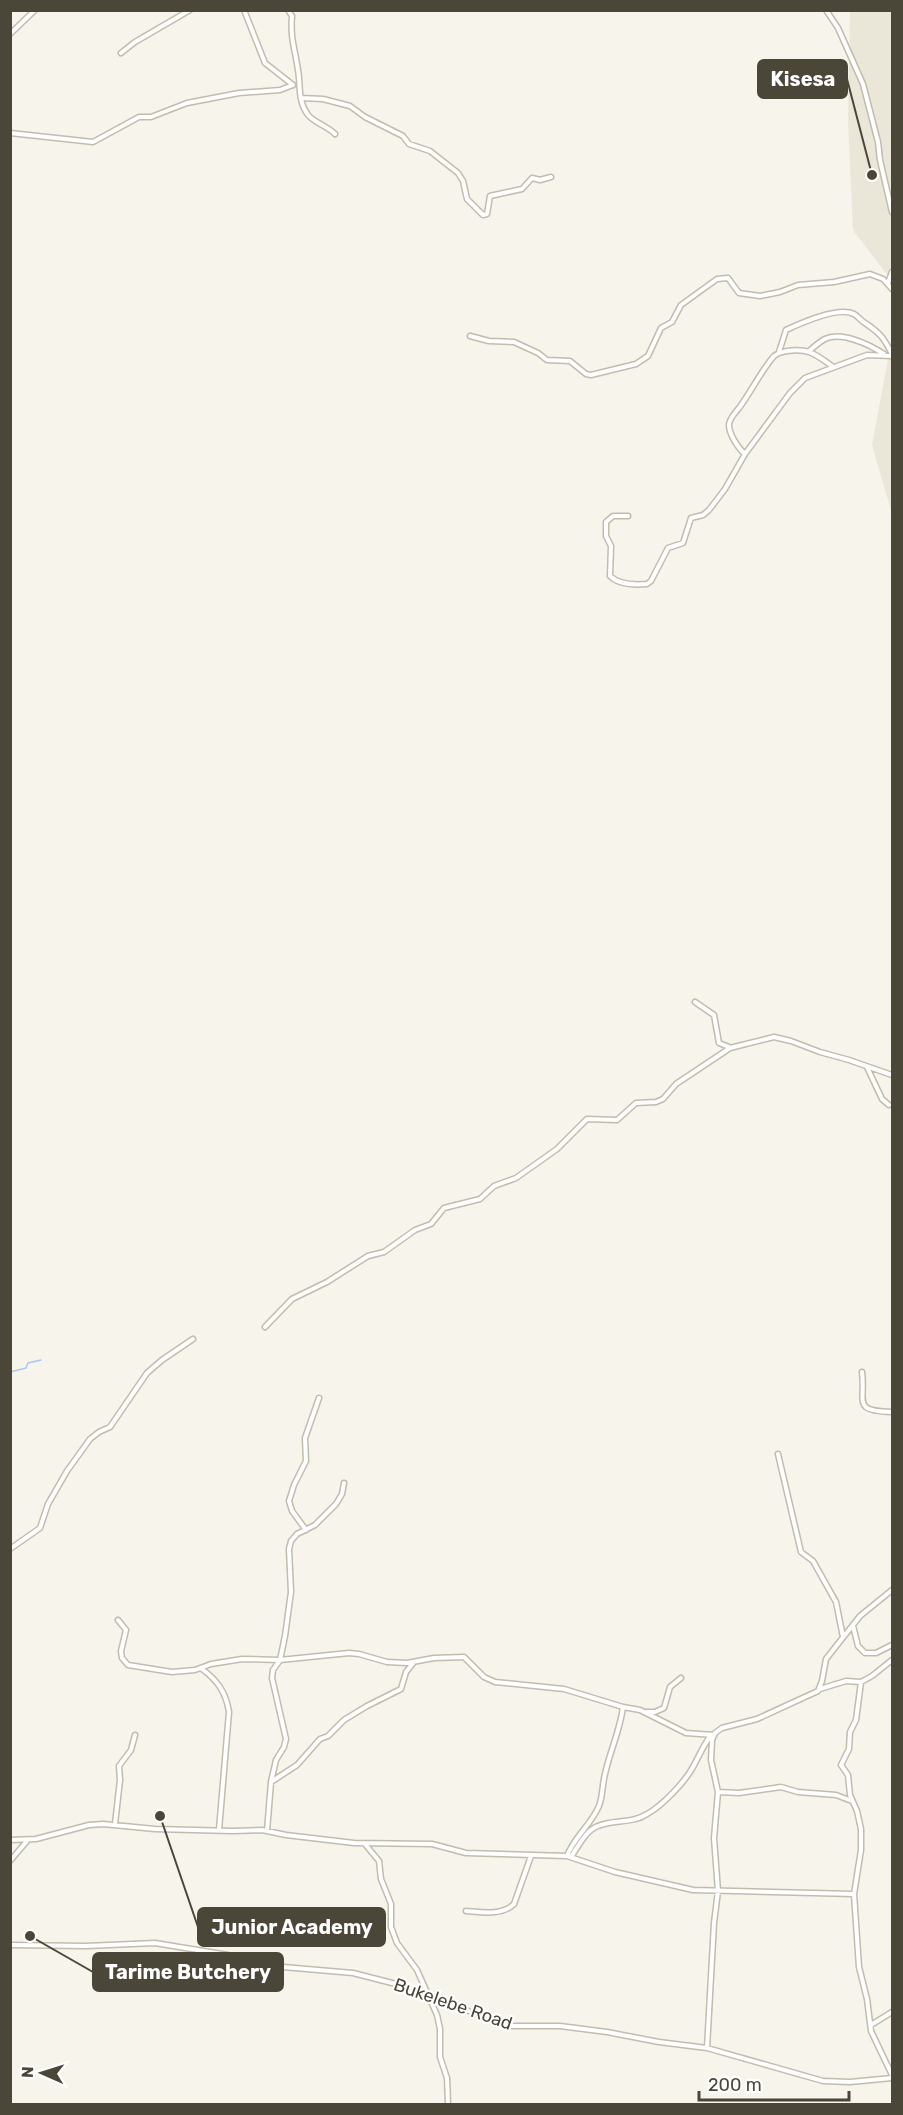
<svg xmlns="http://www.w3.org/2000/svg" width="903" height="2115" viewBox="0 0 903 2115" font-family="Rubik,sans-serif">
  <rect width="100%" height="100%" fill="#f6f4eb"/>
  <!-- residential -->
  <path fill="#eae7d9" d="M 850,11 L 892,11 L 892,281 L 853,230 L 848,120 Z
    M 892,338 L 892,514 L 872,445 Z"/>
  <g fill="none" stroke-linecap="round" stroke-linejoin="round">
    <!-- stream -->
    <path stroke="#a8caf2" stroke-width="1.5" d="M 10,1372 L 26,1368 L 28,1363 L 41,1360"/>
    <defs>
      <path id="street" d="M 244,10 L 265,63 L 293,85
        M 288,10 L 292,16 C 290,38 295,49 298,70 C 301,86 297,100 308,115 C 315,123 327,126 335,134
        M 826,10 L 838,28 L 863,84 L 878,142 L 880,160 L 892,212
        M 10,34 L 35,10
        M 121,53 L 135,42 L 190,10
        M 301,98 L 323,99 L 350,106 L 365,117 L 403,136 L 409,144 L 430,151 L 458,173 L 463,181 L 467,199 L 483,215 L 487,214 L 490,196 L 522,189 L 532,178 L 540,180 L 551,177
        M 10,133 L 93,142 L 139,117 L 151,117 L 187,103 L 239,93 L 280,90 L 293,85
        M 888,283 L 892,272
        M 470,336 L 489,341 L 514,342 L 538,353 L 547,360 L 570,361 L 586,374 L 591,375 L 636,364 L 648,356 L 661,328 L 672,322 L 681,305 L 717,279 L 728,278 L 739,293 L 760,296 L 780,292 L 798,285 L 834,282 L 870,274 L 883,279 L 892,289
        M 809,351 C 814,347 819,342 825,339 C 842,331 870,345 884,354
        M 779,352 L 786,330 C 801,323 838,306 854,314 C 858,316 861,321 865,323 C 880,333 884,338 892,354
        M 745,454 C 738,448 729,434 729,425 C 729,419 735,413 739,408 C 751,392 761,371 774,356 C 779,352 782,352 787,351 C 809,348 815,354 832,366
        M 628,516 L 613,516 L 606,522 L 606,536 L 611,546 L 610,576 C 619,585 635,585 647,584 L 651,581 L 668,548 L 683,543 L 691,518 L 703,515 L 709,510 L 725,489 L 745,454 L 790,393 L 805,378 L 867,355 L 892,356
        M 695,1002 L 714,1015 L 719,1043 L 729,1047
        M 867,1067 L 882,1099 L 889,1105
        M 265,1327 L 292,1299 L 327,1282 L 368,1256 L 384,1252 L 415,1230 L 431,1224 L 444,1208 L 480,1199 L 494,1186 L 516,1178 L 557,1149 L 587,1119 L 617,1120 L 636,1103 L 656,1102 L 663,1099 L 676,1084 L 730,1048 L 774,1037 L 791,1041 L 820,1052 L 849,1060 L 892,1075
        M 862,1372 C 866,1402 851,1411 892,1412
        M 778,1454 L 801,1552 L 813,1561 L 836,1602 L 843,1637
        M 306,1530 L 292,1511 L 289,1501 L 294,1485 L 306,1461 L 305,1438 L 319,1398
        M 10,1549 L 40,1528 L 48,1504 L 67,1471 L 90,1439 L 99,1432 L 110,1427 L 147,1373 L 162,1360 L 193,1339
        M 118,1620 L 126,1630 L 121,1651 L 122,1658 L 128,1665 L 172,1672 L 195,1670 L 211,1664 L 242,1659 L 280,1660 L 349,1653 L 359,1654 L 387,1662 L 407,1663 L 434,1658 L 464,1657 L 484,1677 L 495,1682 L 564,1689 L 623,1707 L 640,1710 L 686,1733 L 714,1735
        M 853,1626 L 858,1646 L 865,1653 L 876,1653 L 892,1645
        M 202,1669 C 217,1680 226,1692 229,1712 L 219,1830
        M 861,1682 L 856,1720 L 850,1732 L 849,1749 L 841,1765 L 848,1775 L 850,1795 L 857,1811 L 861,1829 L 861,1850 L 854,1894 L 859,1967 L 867,1999 L 871,2031 L 892,2075
        M 820,1689 L 846,1681 L 861,1682 L 872,1676 L 892,1660
        M 646,1712 L 655,1712 L 664,1708 L 670,1687 L 681,1678
        M 271,1782 L 297,1765 L 320,1739 L 328,1736 L 344,1720 L 367,1706 L 401,1689 L 406,1672 L 414,1662
        M 718,1792 L 739,1793 L 781,1787 L 798,1792 L 836,1795 L 852,1801
        M 115,1824 L 120,1780 L 119,1766 L 131,1750 L 135,1735
        M 267,1831 L 271,1782 L 276,1760 L 284,1747 L 286,1739 L 272,1678 L 273,1670 L 280,1660 L 285,1636 L 291,1592 L 289,1549 L 291,1541 L 297,1534 L 315,1525 L 336,1504 L 342,1494 L 344,1483
        M 10,1840 L 36,1839 L 89,1825 L 103,1824 L 155,1829 L 233,1831 L 262,1830 L 286,1835 L 354,1843 L 432,1844 L 466,1853 L 567,1856 L 615,1872 L 693,1890 L 854,1894
        M 365,1844 L 379,1861 L 381,1879 L 391,1904 L 391,1927 L 397,1943 L 417,1970 L 437,2015 L 440,2029 L 440,2057 L 447,2078 L 448,2104
        M 567,1856 C 574,1837 591,1825 599,1806 C 603,1796 602,1785 605,1774 C 610,1751 620,1731 623,1707
        M 571,1857 C 578,1847 586,1830 598,1826 C 614,1819 632,1824 647,1814 C 662,1806 685,1782 693,1767 C 699,1756 703,1746 711,1735
        M 10,1861 L 27,1841
        M 466,1911 C 481,1912 502,1916 514,1904 L 531,1856
        M 10,1945 L 86,1946 L 155,1943 L 228,1955 L 260,1965 L 353,1973 L 396,1984 L 509,2026 L 560,2026 L 607,2032 L 659,2042 L 707,2048 L 823,2081 L 850,2082 L 892,2078
        M 871,2025 L 892,2012
        M 707,2048 L 714,1923 L 718,1891 L 714,1838 L 718,1792 L 711,1760 L 712,1740 L 715,1733 L 722,1728 L 757,1719 L 818,1691 L 822,1681 L 826,1659 L 860,1616 L 892,1590"/>
    </defs>
    <!-- street casing -->
    <use href="#street" stroke="#c1bdad" stroke-width="7"/>
    <!-- street -->
    <use href="#street" stroke="#fff" stroke-width="4"/>
  </g>
  <g text-anchor="middle" stroke-width="4.5" stroke-linejoin="round" paint-order="stroke">
    <!-- street labels -->
    <g font-size="18" fill="#4a4638" stroke="#fff">
      <text transform="translate(453 2004) rotate(19)" y="6">Bukelebe Road</text>
    </g>
  </g>
  <!-- callouts -->
  <path fill="none" stroke="#4a4638" stroke-width="2" d="M872 175L847 79M160 1816L198 1927M30 1936L93 1972"/>
  <g fill="#4a4638" stroke="#fff" stroke-width="2">
    <circle cx="872" cy="175" r="6"/>
    <circle cx="160" cy="1816" r="6"/>
    <circle cx="30" cy="1936" r="6"/>
  </g>
  <g fill="#4a4638" stroke="#4a4638" stroke-width="2">
    <rect x="758" y="60" width="89" height="38" rx="6"/>
    <rect x="198" y="1908" width="187" height="38" rx="6"/>
    <rect x="93" y="1953" width="190" height="38" rx="6"/>
  </g>
  <g font-size="20" text-anchor="middle" font-weight="bold" fill="#fff">
    <text x="803" y="86">Kisesa</text>
    <text x="292" y="1934">Junior Academy</text>
    <text x="188" y="1979">Tarime Butchery</text>
  </g>
  <!-- border -->
  <rect width="903" height="2115" fill="none" stroke="#4a4638" stroke-width="24"/>
  <!-- north arrow -->
  <g transform="translate(42 2073) rotate(273)" stroke="#ffffff" stroke-width="4.5" paint-order="stroke">
  <path d="M0-4.5L10 22L0 15L-10 22Z" fill="#4a4638"/>
  <text y="-9" font-size="16" font-weight="bold" text-anchor="middle" fill="#4a4638">N</text>
  </g>
  <!-- scale -->
  <path d="M699 2091v9h150v-9" fill="none" stroke="#4a4638" stroke-width="3"/>
  <text x="708" y="2091" font-size="18" fill="#4a4638" stroke="#ffffff" stroke-width="4.5" paint-order="stroke">200 m</text>
</svg>
